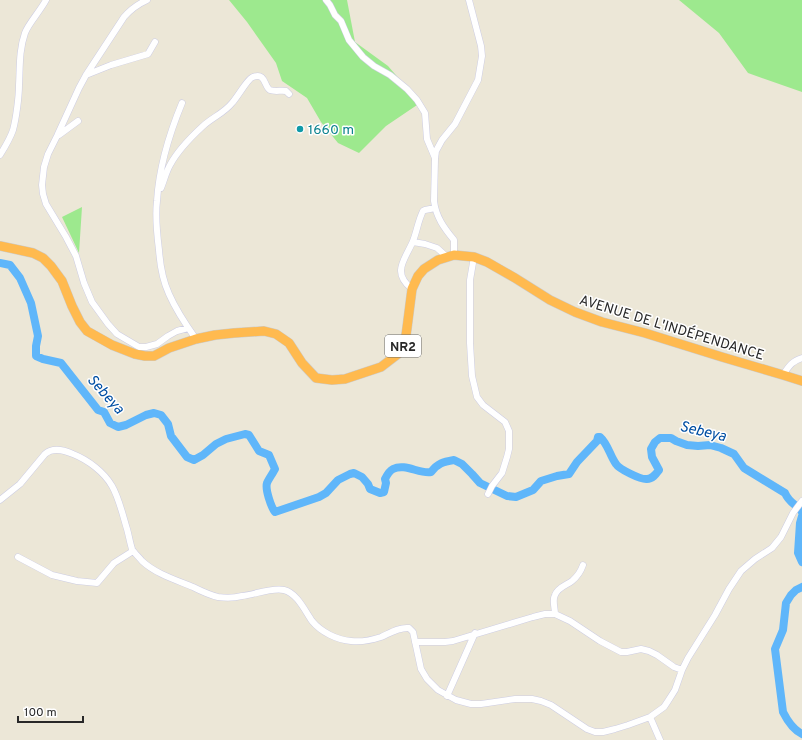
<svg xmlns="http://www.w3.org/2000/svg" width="802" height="740" viewBox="0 0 802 740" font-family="Overpass,sans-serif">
  <rect width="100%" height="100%" fill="#ece7d7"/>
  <!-- green -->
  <path fill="#9de98e" d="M 229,0 L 347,0 L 355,42 L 388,66 L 420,103 L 386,126 L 359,153 L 338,143 L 321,122 L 307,98 L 282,81 L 276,63 L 247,22 Z
    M 679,0 L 802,0 L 802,92 L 748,73 L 719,33 Z
    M 82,207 L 79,253 L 62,217 Z"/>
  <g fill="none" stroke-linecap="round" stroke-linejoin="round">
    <!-- river -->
    <path stroke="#5fb6fa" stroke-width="8" d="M 0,263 L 10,265 L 20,278 L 31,303 L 38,336 L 36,346 L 36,356 L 43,359 L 61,363 L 98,410 L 104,412 L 110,423 L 118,427 L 126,425 L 146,415 L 154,413 L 161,415 L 168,424 L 171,436 L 187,457 L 194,460 L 203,455 L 216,444 L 226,439 L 245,434 L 249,435 L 259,451 L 269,455 L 275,469 C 273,473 268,480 267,483 C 265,489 271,507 275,512 L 319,497 L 326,493 L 338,480 L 350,474 L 354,473 L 362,477 L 368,484 L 370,489 L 380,493 L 384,492 L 386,483 L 385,479 C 387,475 389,471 393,469 C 405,463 419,474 431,472 C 438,463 443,462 454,460 L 462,464 L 472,474 L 480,483 L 507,496 L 516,497 L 533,490 L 541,481 L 557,476 L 569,474 L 577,462 L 597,441 L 598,437 L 600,437 C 608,444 610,456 616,464 C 619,469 641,480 647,479 C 653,479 656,474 659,470 L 652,457 L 651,449 L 655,442 L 660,438 L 671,438 L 676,441 L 687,445 L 698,446 L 710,445 L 721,448 L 734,454 L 744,468 L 785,493 C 789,503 797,505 802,512
      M 802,516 L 800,523 L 798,553 L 802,562
      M 802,587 L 796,590 L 791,595 L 786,603 L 783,630 L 775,649 L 783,712 C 787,720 794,730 802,734"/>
    <defs>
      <path id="minor" d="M 147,0 C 138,4 131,9 124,17 L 86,75 L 79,88 L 57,136 L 48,154 L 44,167 L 42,185 L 43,194 L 46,204 L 66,237 L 76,256 L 84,283 L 92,302 L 108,324 L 117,334 L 139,347 L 146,347 L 157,344 L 168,336 L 177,331 L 188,328
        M 326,0 L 330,5 L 335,15 L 341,21 L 349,40 L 363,57 L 374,66 L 390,75 L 407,89 L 417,100 L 425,113 L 427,139 L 435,158
        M 86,75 L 111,65 L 148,54 L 155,42
        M 182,103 C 170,132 159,169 157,201 C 155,217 157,234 159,250 C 160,264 163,281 169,294 C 176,310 186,325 196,339
        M 59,135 L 78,121
        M 0,155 C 5,147 10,139 13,130 C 16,119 19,97 19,85 C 20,67 19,50 25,33 C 28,24 41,10 46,0
        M 161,188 C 164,181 166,172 170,165 C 178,150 191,137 203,126 C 213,117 224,113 232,103 C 237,98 248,78 253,77 C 266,72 264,87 270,90 C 275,92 281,90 286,91 L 289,94
        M 413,242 L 425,244 L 437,248 L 447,257
        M 454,255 L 454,240 C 444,228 436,217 434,201 L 435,159 L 436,151 L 442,140 L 455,124 L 478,80 L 482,56 L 481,46 L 469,0
        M 474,257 L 470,280 L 470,343 L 472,376 L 477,397 L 483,405 L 505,422 L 509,431 L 509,449 L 507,457 L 502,473 L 492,486 L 488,494
        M 412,289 C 391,272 405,260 413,241 C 417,231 418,221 423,211 L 425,210 L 435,208
        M 783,375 C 789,366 792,361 802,358
        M 0,500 L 20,484 L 45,454 C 53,447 64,450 73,454 C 88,460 104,472 112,486 C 119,498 123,516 127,529 C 129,536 130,543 132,549 C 134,553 139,557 142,561 C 156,574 176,580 193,587 C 201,591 209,595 218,597 C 226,598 234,598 242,596 C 254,595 272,587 284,590 C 297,593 305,611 312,621 C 321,632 337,640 351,641 C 360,642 372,640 381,637 C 390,633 399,627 409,628 L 413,632 L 421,669 L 427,679 L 438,690 L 456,700 L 471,704 L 481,704 L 515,699 L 532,699 L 541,701 L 551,705 L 587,729 L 595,732 L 603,732 L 615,729 L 628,725 L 650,717 L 664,707 L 668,701 L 675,690 L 682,670 L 688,658 L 715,615 L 729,589 L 741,571 L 755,559 L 772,548 L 781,537 L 793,513 L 802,501
        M 18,557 L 52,575 L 77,581 L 97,583 L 114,563 L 133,551
        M 555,614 C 555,608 552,600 555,595 C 558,587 567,585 572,581 C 578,576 581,571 583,565
        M 415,642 L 445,642 L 453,641 L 533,617 L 545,614 L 555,614 L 570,621 L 600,641 L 621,652 L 627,652 L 641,649 L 649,651 L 657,655 L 674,667 L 682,670
        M 447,696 L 475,633
        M 650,717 L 660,740"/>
      <path id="highway" d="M 0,246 L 33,253 L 43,258 L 51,266 L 62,281 L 72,306 L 80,322 L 87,331 L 112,345 L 135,354 L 145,356 L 154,356 L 169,348 L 196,339 L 215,335 L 234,333 L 264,331 L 276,334 L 289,343 L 302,363 L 316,378 L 332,380 L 345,379 L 381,367 L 398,354 L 405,342 L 407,328 L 412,289 L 418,276 L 424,269 L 438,260 L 454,255 L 474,257 L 487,262 L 515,278 L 550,300 L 575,312 L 602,322 L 645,333 L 722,357 L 783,375 L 802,381"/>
    </defs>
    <!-- minor casing -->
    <use href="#minor" stroke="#cdcde3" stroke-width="7"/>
    <!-- highway casing -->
    <use href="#highway" stroke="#cbcbcb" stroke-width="10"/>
    <!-- minor -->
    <use href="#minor" stroke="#fff" stroke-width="6"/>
    <!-- highway -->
    <use href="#highway" stroke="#ffba4f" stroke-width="9"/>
  </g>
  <!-- markers -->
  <circle fill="#0f9aa8" stroke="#fff" stroke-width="1.5" cx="300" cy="129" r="4"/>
  <g text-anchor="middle" stroke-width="3" stroke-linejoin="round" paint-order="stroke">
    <!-- shield labels -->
    <rect fill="#fff" stroke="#686868" stroke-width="1" x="385" y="335" width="36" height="22" rx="3"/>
    <g font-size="13" font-weight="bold" fill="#282828">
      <text x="403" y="351">NR2</text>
    </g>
    <!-- culture labels -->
    <g font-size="14" fill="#0d838f" stroke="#fff" text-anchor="start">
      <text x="308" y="134">1660 m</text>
    </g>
    <!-- street labels -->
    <g font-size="14" fill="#282828" stroke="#fff">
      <text transform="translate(672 327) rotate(17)" y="5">AVENUE DE L'INDÉPENDANCE</text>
    </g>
    <!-- water labels -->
    <g font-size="15" font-style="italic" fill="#004fa3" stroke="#fff">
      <text transform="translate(106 394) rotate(48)" y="5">Sebeya</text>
      <text transform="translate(703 431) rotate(13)" y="5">Sebeya</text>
    </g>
  </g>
  <!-- scale -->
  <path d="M18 716v6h65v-6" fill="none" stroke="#282828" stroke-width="2"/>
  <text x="24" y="716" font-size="12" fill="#282828" stroke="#ffffff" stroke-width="3" paint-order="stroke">100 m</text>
</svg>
